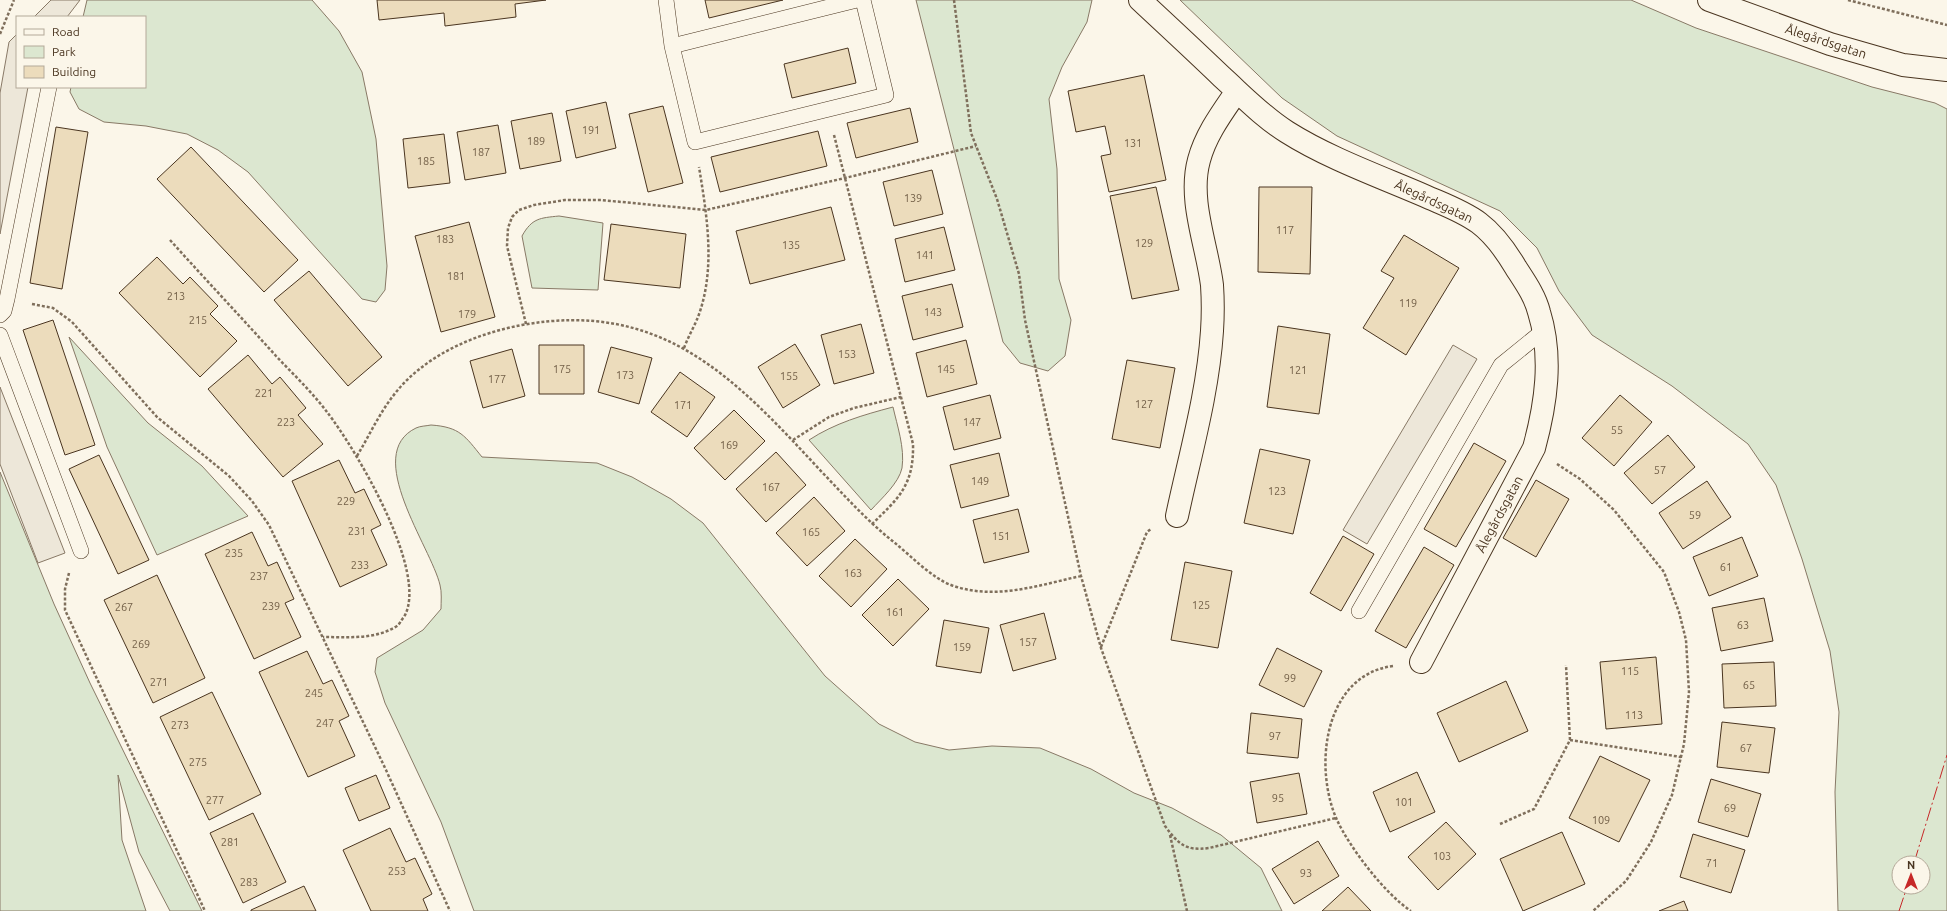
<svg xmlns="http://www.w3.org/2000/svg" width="1947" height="911" viewBox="0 0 1947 911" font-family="Ubuntu,sans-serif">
  <rect width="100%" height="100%" fill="#fbf6e9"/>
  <!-- green -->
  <path fill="#dce7d0" stroke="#887966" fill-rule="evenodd" d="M 87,0 L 312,0 L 339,31 L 362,72 L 376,139 L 387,266 L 385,290 L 376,302 L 362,299 L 248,172 L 218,150 L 187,134 L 146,126 L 104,122 L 79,109 L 70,92 L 71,87 L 145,87 L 145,17 L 83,17 Z
    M 916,0 L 1092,0 L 1087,22 L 1062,67 L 1049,99 L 1057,169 L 1059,279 L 1071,320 L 1065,356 L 1048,371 L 1020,363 L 1003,342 Z
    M 1180,0 L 1631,0 L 1696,28 L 1872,87 L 1935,103 L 1947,109 L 1947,911 L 1838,911 L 1835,792 L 1839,712 L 1830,651 L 1802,559 L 1776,485 L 1748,444 L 1672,386 L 1592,335 L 1559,291 L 1537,248 L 1500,211 L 1337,136 L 1282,98 ZM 1899,863 L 1923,863 L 1923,887 L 1899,887 Z
    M 559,216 L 603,223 L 598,290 L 532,288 L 522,236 C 532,218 540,218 559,216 Z
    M 69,337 L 148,423 L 202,466 L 248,516 L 157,555 L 107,447 Z
    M 893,407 C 897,425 905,448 902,468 C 899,483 881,499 871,510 L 809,440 C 835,423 863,415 893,407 Z
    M 431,425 C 460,427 465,436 482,457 L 597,463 L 632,477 L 671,499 L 703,523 L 825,676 L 879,724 L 915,742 L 949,750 L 992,746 L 1040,748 L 1091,769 L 1134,793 L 1172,808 L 1221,835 L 1261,868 L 1282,911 L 474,911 L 441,822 L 385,703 L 375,672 L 377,658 L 423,630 L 441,609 C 441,602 442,592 440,585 C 431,547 362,454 416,428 C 420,426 426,426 431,425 Z
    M 0,472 L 54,604 L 90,683 L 202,911 L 170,911 L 139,852 L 118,775 L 122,840 L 146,911 L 0,911 Z"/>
  <!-- parking -->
  <path fill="#ede7d9" stroke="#887966" d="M 51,0 L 80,0 L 67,17 L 34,17 Z
    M 17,34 L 17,87 L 28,87 L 0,234 L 0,93 L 9,42 Z
    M 1453,345 L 1477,359 L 1367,544 L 1343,530 Z
    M 0,387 L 65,553 L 38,563 L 0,464 Z"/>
  <!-- building -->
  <path fill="#ecdcbc" stroke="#4a3520" d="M 377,0 L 546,0 L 515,4 L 516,17 L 445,26 L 444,13 L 379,20 Z
    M 705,0 L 783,0 L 709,18 Z
    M 848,48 L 856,83 L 792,98 L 784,64 Z
    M 1144,75 L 1166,180 L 1109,192 L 1101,156 L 1111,154 L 1105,126 L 1076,132 L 1068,91 Z
    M 606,102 L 616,148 L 576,158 L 566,111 Z
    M 663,106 L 683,183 L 648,192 L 629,114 Z
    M 910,108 L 918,142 L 856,158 L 847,123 Z
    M 552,113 L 561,161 L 520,169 L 511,121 Z
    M 498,125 L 506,173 L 465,180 L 457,132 Z
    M 56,127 L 88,132 L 62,289 L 30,283 Z
    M 818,131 L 827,166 L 720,192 L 711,157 Z
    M 444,134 L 450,183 L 408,188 L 403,139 Z
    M 191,147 L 298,260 L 264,292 L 157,179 Z
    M 932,170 L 943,214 L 894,226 L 883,182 Z
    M 1156,187 L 1179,290 L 1132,299 L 1110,196 Z
    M 1259,187 L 1312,187 L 1310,274 L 1258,272 Z
    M 831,207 L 845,260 L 750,284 L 736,231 Z
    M 469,222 L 495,317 L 441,332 L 415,236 Z
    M 611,224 L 686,234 L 680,288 L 604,280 Z
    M 944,227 L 955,270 L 905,282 L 895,239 Z
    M 1404,235 L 1459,268 L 1406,355 L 1363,328 L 1394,278 L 1381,271 Z
    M 157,257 L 183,284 L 190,277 L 218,306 L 210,314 L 237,341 L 200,377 L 119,293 Z
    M 309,271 L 382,357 L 348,386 L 274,300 Z
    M 952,284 L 963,327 L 913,340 L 902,296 Z
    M 53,320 L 95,445 L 65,455 L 23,330 Z
    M 861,324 L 874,373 L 834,384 L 821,335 Z
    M 1278,326 L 1330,334 L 1319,414 L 1267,407 Z
    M 966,340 L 977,384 L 927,397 L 916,353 Z
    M 795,344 L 820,385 L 783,408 L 758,367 Z
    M 539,345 L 584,345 L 584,394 L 539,394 Z
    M 611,347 L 652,358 L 639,404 L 598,392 Z
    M 512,349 L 525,396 L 483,408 L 470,361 Z
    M 248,355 L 272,384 L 280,377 L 306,408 L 298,415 L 323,444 L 283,477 L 208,389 Z
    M 1127,360 L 1175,368 L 1160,448 L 1112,439 Z
    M 680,372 L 715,397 L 687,437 L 651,412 Z
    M 990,395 L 1001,438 L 954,450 L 943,407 Z
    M 1620,395 L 1652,422 L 1614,466 L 1582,438 Z
    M 734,410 L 765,441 L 725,480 L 694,448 Z
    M 1668,435 L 1695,467 L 1652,504 L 1624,473 Z
    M 1474,443 L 1506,461 L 1456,547 L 1424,529 Z
    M 1260,449 L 1310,460 L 1293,534 L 1244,523 Z
    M 776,452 L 806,485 L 766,522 L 736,489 Z
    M 999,453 L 1009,496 L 961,508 L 950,465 Z
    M 99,455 L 149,560 L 118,574 L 69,469 Z
    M 339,460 L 355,493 L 364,489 L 381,525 L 371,530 L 387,565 L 340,587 L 292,481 Z
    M 1536,480 L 1569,499 L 1536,557 L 1503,538 Z
    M 1707,481 L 1731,517 L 1683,549 L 1659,513 Z
    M 814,497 L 845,531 L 807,566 L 776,533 Z
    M 1018,509 L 1029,552 L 984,563 L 973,520 Z
    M 252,532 L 268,566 L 277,562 L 294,599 L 285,603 L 301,637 L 254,659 L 205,554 Z
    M 1343,536 L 1374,554 L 1341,611 L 1310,593 Z
    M 1742,537 L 1758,576 L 1709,596 L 1693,557 Z
    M 855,539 L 887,569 L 851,607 L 819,576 Z
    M 1424,547 L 1454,565 L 1406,648 L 1375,631 Z
    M 1185,562 L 1232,571 L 1218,648 L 1171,640 Z
    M 157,575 L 205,678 L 153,703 L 104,600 Z
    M 898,579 L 929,609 L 893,646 L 862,615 Z
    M 1764,598 L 1773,641 L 1721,651 L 1712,608 Z
    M 1044,613 L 1056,659 L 1013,671 L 1000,625 Z
    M 944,620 L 989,628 L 981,673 L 936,666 Z
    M 1277,648 L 1322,671 L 1304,707 L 1259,685 Z
    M 307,651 L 323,684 L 332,680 L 349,716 L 339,721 L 355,756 L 308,777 L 259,672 Z
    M 1656,657 L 1662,724 L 1606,729 L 1600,662 Z
    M 1774,662 L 1776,706 L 1724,708 L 1722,664 Z
    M 1506,681 L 1528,731 L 1459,762 L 1437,713 Z
    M 212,692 L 261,794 L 209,820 L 160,717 Z
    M 1251,713 L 1302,719 L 1298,758 L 1247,753 Z
    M 1722,722 L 1775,728 L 1769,773 L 1717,767 Z
    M 1600,756 L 1650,780 L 1619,842 L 1569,818 Z
    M 1417,772 L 1435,812 L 1390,832 L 1373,792 Z
    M 1299,773 L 1307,814 L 1257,823 L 1250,782 Z
    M 376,775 L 390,808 L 359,821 L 345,788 Z
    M 1711,779 L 1761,794 L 1748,837 L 1698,822 Z
    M 253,813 L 286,882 L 243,903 L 210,833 Z
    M 1446,822 L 1476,854 L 1438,890 L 1408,857 Z
    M 390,828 L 406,862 L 415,858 L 432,894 L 423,899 L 428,911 L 371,911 L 343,850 Z
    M 1562,832 L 1585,884 L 1523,911 L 1500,859 Z
    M 1693,834 L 1745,850 L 1731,893 L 1680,877 Z
    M 1318,841 L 1339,876 L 1294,904 L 1272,869 Z
    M 304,886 L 316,911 L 251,911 L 251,910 Z
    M 1348,887 L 1371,911 L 1322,911 Z
    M 1684,901 L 1688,911 L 1659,911 Z"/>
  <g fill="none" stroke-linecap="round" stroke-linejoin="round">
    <defs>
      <path id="service" d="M 666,0 L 672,46 L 695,142 L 886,95 L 863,0
        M 672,46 L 857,0
        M 0,315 L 4,311 L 7,299 L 49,87
        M 0,335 L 81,551
        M 1359,611 L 1501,365 L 1543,331"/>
      <path id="minor" d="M 1140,0 C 1168,26 1195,51 1222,77 C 1243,96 1263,117 1287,132 C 1328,158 1381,177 1425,196 C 1443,204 1463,211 1479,223 C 1495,235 1506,251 1516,268 C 1525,282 1535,296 1539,312 C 1553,357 1546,404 1534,448 L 1421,662
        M 1709,0 L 1830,44 L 1903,65 L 1947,70
        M 1177,516 C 1190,455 1208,393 1212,331 C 1213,316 1213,300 1212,285 C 1207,245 1188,200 1199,160 C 1206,134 1222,113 1237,91"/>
    </defs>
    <!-- service casing -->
    <use href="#service" stroke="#4a3520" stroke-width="16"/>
    <!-- minor casing -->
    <use href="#minor" stroke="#4a3520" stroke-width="24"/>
    <!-- path -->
    <path stroke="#7f6f5c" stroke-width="2.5" stroke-dasharray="3 2" stroke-linecap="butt" d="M 954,0 L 971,133 L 997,199 L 1019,274 L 1025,320 L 1081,576 L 1101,648 L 1165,826 C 1179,845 1186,851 1209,848 L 1336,818
      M 1848,0 L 1947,25
      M 0,34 L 14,0
      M 834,135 L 913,444 C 914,485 899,498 871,525
      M 170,240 C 205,279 241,317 276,356 C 293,374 312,392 327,412 C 355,448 430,573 404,617 C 401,620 400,624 397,626 C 375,640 347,637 323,637
      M 32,304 L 53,308 L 72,322 L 157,417 L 229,476 L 252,501 L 269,525 L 386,770 L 450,911
      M 526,324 L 507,246 L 508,228 L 512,217 L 519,210 L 534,205 L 565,200 L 601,200 L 706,210 L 845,178 L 976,146
      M 684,348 C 688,337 694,327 698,317 C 716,269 707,216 699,167
      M 793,440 L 829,417 L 854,408 L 901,397
      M 357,456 C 369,436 379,414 393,396 C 423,356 474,334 522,325 C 661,300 733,376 819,469 C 844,495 867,521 895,543 C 911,556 932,578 951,585 C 994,601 1039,585 1081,576
      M 1557,464 L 1580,479 L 1614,510 L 1664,572 L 1679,612 L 1686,640 L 1689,692 L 1684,744 L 1672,795 L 1651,842 L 1626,881 L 1593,911
      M 69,573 L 65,589 L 65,610 L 205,911
      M 1101,647 L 1147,532 L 1151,529
      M 1393,666 C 1324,675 1313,767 1337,820 C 1350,848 1385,894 1411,911
      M 1570,740 L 1681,757
      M 1500,824 L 1534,809 L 1570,740 L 1566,665
      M 1170,835 L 1187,911"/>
    <!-- service -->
    <use href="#service" stroke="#fbf6e9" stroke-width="15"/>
    <!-- minor -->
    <use href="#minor" stroke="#fbf6e9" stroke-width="22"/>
    <!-- power -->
    <path stroke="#c62828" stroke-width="1" stroke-dasharray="14 3 2 3" stroke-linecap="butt" d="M 1914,863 L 1947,755
      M 1899,911 L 1907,887"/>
  </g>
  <g text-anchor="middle" stroke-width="3" stroke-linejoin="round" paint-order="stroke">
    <!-- number labels -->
    <g font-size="11" fill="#725f47">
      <text x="591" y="134">191</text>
      <text x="536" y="145">189</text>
      <text x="1133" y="147">131</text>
      <text x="481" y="156">187</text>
      <text x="426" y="165">185</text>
      <text x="913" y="202">139</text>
      <text x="1285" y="234">117</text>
      <text x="445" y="243">183</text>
      <text x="1144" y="247">129</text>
      <text x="791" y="249">135</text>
      <text x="925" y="259">141</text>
      <text x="456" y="280">181</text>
      <text x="176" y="300">213</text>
      <text x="1408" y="307">119</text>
      <text x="933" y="316">143</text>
      <text x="467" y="318">179</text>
      <text x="198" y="324">215</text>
      <text x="847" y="358">153</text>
      <text x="562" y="373">175</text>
      <text x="946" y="373">145</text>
      <text x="1298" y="374">121</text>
      <text x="625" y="379">173</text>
      <text x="789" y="380">155</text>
      <text x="497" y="383">177</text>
      <text x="264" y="397">221</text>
      <text x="1144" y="408">127</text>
      <text x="683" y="409">171</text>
      <text x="286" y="426">223</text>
      <text x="972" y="426">147</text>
      <text x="1617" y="434">55</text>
      <text x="729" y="449">169</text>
      <text x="1660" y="474">57</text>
      <text x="980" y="485">149</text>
      <text x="771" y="491">167</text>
      <text x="1277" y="495">123</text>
      <text x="346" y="505">229</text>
      <text x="1695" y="519">59</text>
      <text x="357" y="535">231</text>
      <text x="811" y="536">165</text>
      <text x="1001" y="540">151</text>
      <text x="234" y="557">235</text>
      <text x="360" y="569">233</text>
      <text x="1726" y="571">61</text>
      <text x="853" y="577">163</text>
      <text x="259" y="580">237</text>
      <text x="1201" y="609">125</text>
      <text x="271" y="610">239</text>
      <text x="124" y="611">267</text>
      <text x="895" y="616">161</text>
      <text x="1743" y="629">63</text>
      <text x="1028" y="646">157</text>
      <text x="141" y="648">269</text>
      <text x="962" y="651">159</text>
      <text x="1630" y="675">115</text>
      <text x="1290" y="682">99</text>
      <text x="159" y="686">271</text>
      <text x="1749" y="689">65</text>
      <text x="314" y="697">245</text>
      <text x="1634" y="719">113</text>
      <text x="325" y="727">247</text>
      <text x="180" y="729">273</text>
      <text x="1275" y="740">97</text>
      <text x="1746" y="752">67</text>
      <text x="198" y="766">275</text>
      <text x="1278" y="802">95</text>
      <text x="215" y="804">277</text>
      <text x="1404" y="806">101</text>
      <text x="1730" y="812">69</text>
      <text x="1601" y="824">109</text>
      <text x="230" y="846">281</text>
      <text x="1442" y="860">103</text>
      <text x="1712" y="867">71</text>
      <text x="397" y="875">253</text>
      <text x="1306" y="877">93</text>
      <text x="249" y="886">283</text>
    </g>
    <!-- street labels -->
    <g font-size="13" fill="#4a3520" stroke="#fbf6e9">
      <text transform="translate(1826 41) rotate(18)" y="5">Ålegårdsgatan</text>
      <text transform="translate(1434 201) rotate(25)" y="5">Ålegårdsgatan</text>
      <text transform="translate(1499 514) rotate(-62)" y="5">Ålegårdsgatan</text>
    </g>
  </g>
  <!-- legend -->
  <rect x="16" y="16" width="130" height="72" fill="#fbf6e9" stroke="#b4a999"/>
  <rect x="24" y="29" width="20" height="6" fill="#fbf6e9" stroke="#b4a999"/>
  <text x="52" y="36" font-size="12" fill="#4a3520">Road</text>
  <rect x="24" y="46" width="20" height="12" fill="#dce7d0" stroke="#b4a999"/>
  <text x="52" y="56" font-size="12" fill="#4a3520">Park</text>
  <rect x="24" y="66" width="20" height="12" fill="#ecdcbc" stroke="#b4a999"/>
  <text x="52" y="76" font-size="12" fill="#4a3520">Building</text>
  <!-- north arrow -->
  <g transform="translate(1911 875)"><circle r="19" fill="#fbf6e9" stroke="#b4a999"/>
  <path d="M0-3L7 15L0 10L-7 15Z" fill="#c62828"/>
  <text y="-6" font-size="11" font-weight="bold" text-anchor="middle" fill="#4a3520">N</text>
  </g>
</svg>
